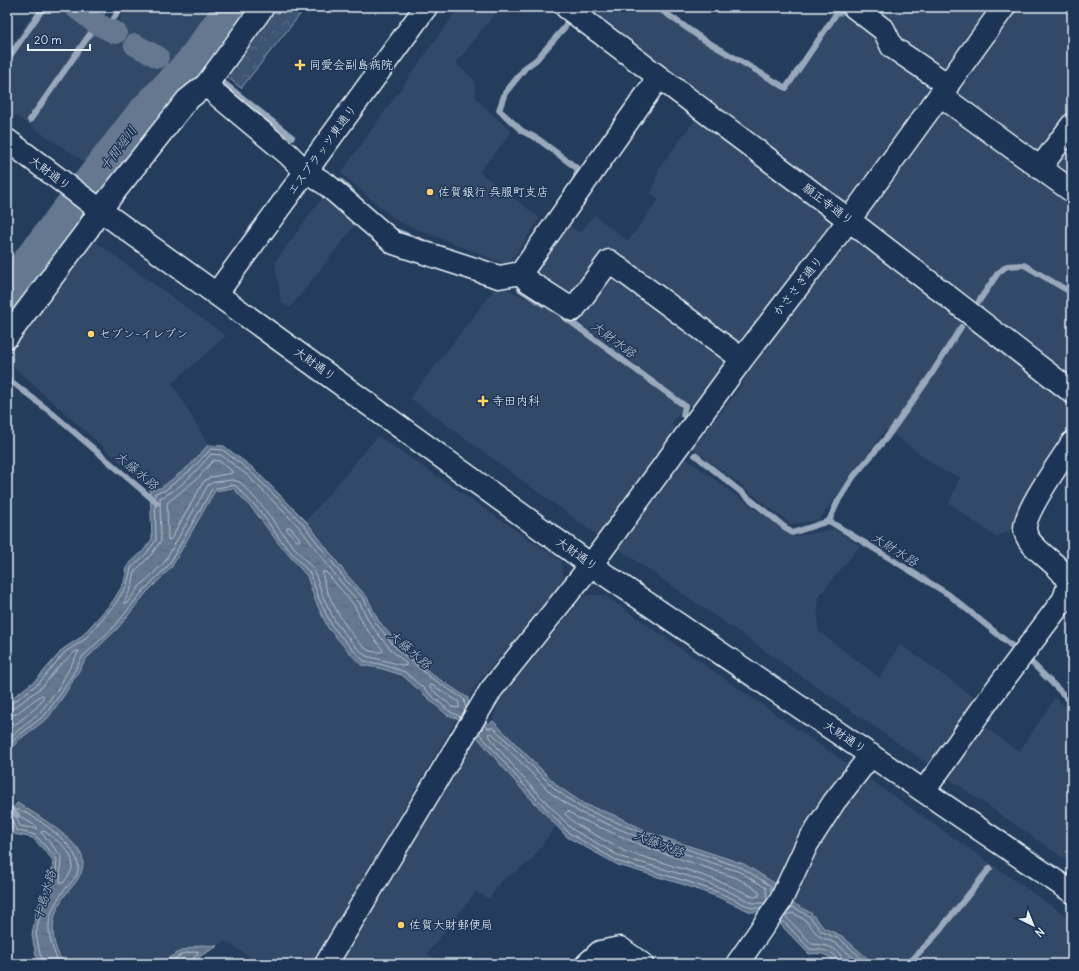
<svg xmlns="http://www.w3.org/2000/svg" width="1079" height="971" viewBox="0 0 1079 971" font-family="Delius,'Klee One',sans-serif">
  <defs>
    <pattern id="forest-crowns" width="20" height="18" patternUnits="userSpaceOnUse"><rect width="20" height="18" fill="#3e5472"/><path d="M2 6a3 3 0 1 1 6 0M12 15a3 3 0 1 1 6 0" fill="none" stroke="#5a6d87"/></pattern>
    <pattern id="cemetery-stones" width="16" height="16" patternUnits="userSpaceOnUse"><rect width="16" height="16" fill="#3e5472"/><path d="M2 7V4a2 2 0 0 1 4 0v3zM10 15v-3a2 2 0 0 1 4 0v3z" fill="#5a6d87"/></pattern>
    <pattern id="water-ripples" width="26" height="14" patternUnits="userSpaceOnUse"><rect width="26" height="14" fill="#657890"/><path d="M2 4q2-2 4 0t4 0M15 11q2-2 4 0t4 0" fill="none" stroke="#576270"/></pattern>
  </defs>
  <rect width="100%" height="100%" fill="#253d5d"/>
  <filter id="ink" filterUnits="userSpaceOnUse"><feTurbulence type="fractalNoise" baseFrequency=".025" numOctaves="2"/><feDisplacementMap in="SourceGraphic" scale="8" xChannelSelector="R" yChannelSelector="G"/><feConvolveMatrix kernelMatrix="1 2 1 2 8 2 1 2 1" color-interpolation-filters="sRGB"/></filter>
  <g filter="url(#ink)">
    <!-- built -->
    <path fill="#334a68" d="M 38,7 L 65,7 L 104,34 L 115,27 L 127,7 L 226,7 L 180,67 L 94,168 L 7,110 L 7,52 Z
      M 459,7 L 500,7 L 456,63 L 474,79 L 476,99 L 512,132 L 479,172 L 540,218 L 508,265 L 397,221 L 341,173 Z
      M 584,7 L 651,7 L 695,37 L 786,92 L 834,18 L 845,15 L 851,7 L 992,7 L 848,204 Z
      M 1016,7 L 1072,7 L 1072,377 L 863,215 Z
      M 696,119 L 836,223 L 695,410 L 576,319 L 531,271 L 566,223 L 580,233 L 594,215 L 628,241 L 659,199 L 651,193 L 660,167 Z
      M 328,190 L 359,220 L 290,308 L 281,302 L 275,262 Z
      M 850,233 L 1072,404 L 1072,429 L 1018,512 L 1016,528 L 996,537 L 949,503 L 960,477 L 942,470 L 897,437 L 885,430 L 819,520 L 791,524 L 693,448 L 739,389 L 754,363 Z
      M 94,241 L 226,336 L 172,383 L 208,445 L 189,466 L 161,488 L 150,489 L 7,361 L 7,351 Z
      M 498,285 L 553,311 L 682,408 L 671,425 L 680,431 L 601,538 L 410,398 Z
      M 378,436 L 561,561 L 564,580 L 479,681 L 468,698 L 433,675 L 398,644 L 378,620 L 367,597 L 347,575 L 306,521 Z
      M 685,458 L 793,537 L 834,529 L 860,546 L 818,597 L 818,631 L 880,678 L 900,644 L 986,706 L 977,721 L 1019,752 L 1055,698 L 1072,712 L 1072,864 L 619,549 Z
      M 233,488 L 256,513 L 279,544 L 307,576 L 315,600 L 328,628 L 349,652 L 361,665 L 379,668 L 402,675 L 447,714 L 457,718 L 312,964 L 261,964 L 225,941 L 218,946 L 200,945 L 181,951 L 159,964 L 65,964 L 53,940 L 53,917 L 65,895 L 81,876 L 68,837 L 17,803 L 7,791 L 7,753 L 20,739 L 48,718 L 65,694 L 86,659 L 118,628 L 146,593 L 171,568 L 215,491 Z
      M 585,595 L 604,595 L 1072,920 L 1072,964 L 874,964 L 842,936 L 824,928 L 811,913 L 790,901 L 744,864 L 653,834 L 614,815 L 584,804 L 559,787 L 493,721 L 493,717 L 501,698 Z
      M 471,737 L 478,738 L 518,785 L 556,826 L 530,862 L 501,881 L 489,899 L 476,892 L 427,954 L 440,962 L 439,964 L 337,964 Z"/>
    <!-- forest -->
    <path fill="url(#forest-crowns)" stroke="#93a2b5" d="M 273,7 L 306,7 L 241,88 L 224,74 Z"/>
    <!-- cemetery -->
    <path fill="url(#cemetery-stones)" stroke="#93a2b5" d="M 85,7 L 109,7 L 102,17 Z"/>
    <!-- water -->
    <path fill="url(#water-ripples)" stroke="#99a8ba" d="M 226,7 L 246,7 L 217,45 L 206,35 Z
      M 193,50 L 207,60 L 183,84 L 176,72 Z
      M 158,93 L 170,103 L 145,129 L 106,176 L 94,168 Z
      M 53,213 L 70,226 L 35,276 L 20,266 Z
      M 8,279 L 24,288 L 7,312 L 7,280 Z
      M 208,445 L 224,446 L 253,468 L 306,521 L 347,575 L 367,597 L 378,620 L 398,644 L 433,675 L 468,698 L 469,706 L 489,724 L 493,721 L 559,787 L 584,804 L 614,815 L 653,834 L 744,864 L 776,884 L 775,896 L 789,901 L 811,913 L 824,928 L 842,936 L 874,964 L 835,964 C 829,953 820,953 809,954 L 779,923 L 764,912 L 751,912 L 718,897 L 685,885 L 618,865 L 567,837 L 518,785 L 478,738 L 457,718 L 447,715 L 402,675 L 379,668 L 361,665 L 349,652 L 328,628 L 315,600 L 307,576 L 279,544 L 256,513 L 233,488 L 215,491 L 171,568 L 146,593 L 118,628 L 86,659 L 65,694 L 48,718 L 20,739 L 7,753 L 7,702 L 37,679 L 63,649 L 81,637 L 113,601 L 124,583 L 127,566 L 143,551 L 152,539 L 150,489 L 161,488 L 189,466 Z
      M 17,803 C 33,812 81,841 83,860 C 84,875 75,883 66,894 C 50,914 48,943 65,964 L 43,964 L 36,956 L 32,935 L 37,909 L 51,881 L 53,860 L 33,838 L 14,834 L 7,817 Z
      M 200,945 L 218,946 L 202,955 L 193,964 L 159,964 L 181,951 Z"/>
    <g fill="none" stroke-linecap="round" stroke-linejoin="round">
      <!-- shore -->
      <path stroke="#b4c1ce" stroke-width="1" d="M 229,7 L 228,11 L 212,33 L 216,38 L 218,38 L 241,7
        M 194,57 L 199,59 L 199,62 L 183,76 L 182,72 Z
        M 159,99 L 162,104 L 142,126 L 107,170 L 102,168 L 102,166 Z
        M 55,220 L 64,228 L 35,269 L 32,270 L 26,264 Z
        M 211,454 L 221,455 L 247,475 L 299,527 L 340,581 L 359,602 L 371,625 L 391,650 L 406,663 L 406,666 L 366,656 L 355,646 L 336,623 L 323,597 L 314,570 L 286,538 L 263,507 L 240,482 L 232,480 L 214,482 L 208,485 L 164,563 L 139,587 L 127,603 L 124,603 L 132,586 L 135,571 L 150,556 L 161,541 L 160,498 C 180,490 197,470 211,454 Z
        M 214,460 L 219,461 L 231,470 L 232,473 L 211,477 L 204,481 L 171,539 L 168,540 L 167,503 L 199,477 Z
        M 288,527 L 291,528 L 300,539 L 299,541 L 297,541 L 287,530 Z
        M 323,572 L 326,572 L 354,605 L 365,627 L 383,650 L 382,652 C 378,652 373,652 370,651 C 354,645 320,588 323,572 Z
        M 430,685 L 432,685 L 459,702 L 459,708 L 452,707 L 430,688 Z
        M 7,705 L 11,704 L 40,682 L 65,652 L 84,640 L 116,603 L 127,585 L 131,568 L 146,554 L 156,540 L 155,493 L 164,491 L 192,469 L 211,449 L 223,450 L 251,472 L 303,524 L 344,578 L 364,599 L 375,622 L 395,647 L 431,678 L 464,699 L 466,708
        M 7,710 L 14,708 L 43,686 L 58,667 L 76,651 L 79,651 L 58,689 L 41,711 L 7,740
        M 7,716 L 16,714 L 41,695 L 44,696 L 37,707 L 7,731
        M 484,725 L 488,728 L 494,728 L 556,790 L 582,808 L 652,837 L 742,868 L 771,886 L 771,894
        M 479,733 L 521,782 L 569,833 L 619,862 L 686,881 L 720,893 L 752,908 L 761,908
        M 7,747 L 18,736 L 45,715 L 62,692 L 83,656 L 115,626 L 143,591 L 168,566 L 212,489 L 232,485 L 236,486 L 259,510 L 282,542 L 310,573 L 319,599 L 332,626 L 352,649 L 364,661 L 380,664 L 405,672 L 449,711 L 461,717
        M 568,811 L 578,818 L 648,848 L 737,878 L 759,891 L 759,896 L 754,897 L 724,883 L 690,871 L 624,851 L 576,824 L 565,814 Z
        M 19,816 L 36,826 L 37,829 L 20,826 L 17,819 Z
        M 41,832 L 44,831 C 64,845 85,860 63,883 L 60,882 L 61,856 Z
        M 765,903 L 753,903 L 721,888 L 688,876 L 621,857 L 572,829 L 524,779 L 494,743 L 488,734 L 492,733 L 552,794 L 579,812 L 650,842 L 740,872 L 766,888 L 767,900
        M 790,908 L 793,907 L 809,916 L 822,932 L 840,939 L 868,964
        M 782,920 L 810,949 C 821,950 837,949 838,964
        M 45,964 L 40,954 L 36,934 L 41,910 L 55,882 L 57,859 L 35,835 L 16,830 L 11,819 L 18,809 C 37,817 87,850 77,874 C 74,881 66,887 62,893 C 43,920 47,936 59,964
        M 167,964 L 182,954 L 198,951 L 198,953 L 192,960 L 191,964
        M 843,964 C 842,947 825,945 812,944 L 786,917 L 786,915 L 793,913 L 805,920 L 819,936 L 837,944 L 861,964"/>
      <!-- stream -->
      <path stroke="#99a8ba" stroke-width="6" d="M 657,7 L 701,38 L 786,88 L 836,14 L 845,11 L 848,7
        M 569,15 L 565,27 L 536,60 L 526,67 L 505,93 L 499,110 L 522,131 L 538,139 L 578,169 L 575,180
        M 108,28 L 121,7
        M 7,60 L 44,7
        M 196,61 L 292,137
        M 30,120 L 97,24
        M 340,181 L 352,192
        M 390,229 L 424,242
        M 520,289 L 543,304
        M 979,301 L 998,273 L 1007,266 L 1024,265 L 1072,293
        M 563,316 L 685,406 L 683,415
        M 7,378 L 53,414 L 157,503
        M 695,455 L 792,533 L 829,521 L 948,594 L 1028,659 L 1072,703
        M 829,521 L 838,501 L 854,476 L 887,437 L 929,378 L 961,327
        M 7,806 L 17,815
        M 908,964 L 935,936 L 990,868
        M 1069,964 L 1072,961"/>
      <!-- canal -->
      <path stroke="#657890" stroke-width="22" d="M 75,7 L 97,24 L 116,33
        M 135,45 L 158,57"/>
      <!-- river -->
      <path stroke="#657890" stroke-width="37" d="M 7,293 L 143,116 L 193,64 L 234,7"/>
      <defs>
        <path id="minor" d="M 566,7 L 849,220 L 1072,392
          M 854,7 L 884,30 L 892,47 L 948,85
          M 207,84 L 215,93 L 288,154 L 306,172 L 326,184 L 394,243 L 499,277 L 521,273 L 659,77
          M 940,95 L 1072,191
          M 1040,168 L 1072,125
          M 521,273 L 528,281 L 573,310 L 609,261 L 742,359
          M 217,293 L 426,7
          M 7,337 L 88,229 L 100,210 L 187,100 L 207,84 L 263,7
          M 924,791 L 992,695 L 1064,599 C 1065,595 1068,589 1068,584 C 1064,563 1026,550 1025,529 C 1024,511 1061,461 1072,443
          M 326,964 L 491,690 L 591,565 L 742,359 L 849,220 L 1004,7
          M 587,964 L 600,952 L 620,948 L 642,964
          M 737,964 L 780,902 L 807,844 L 834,802 L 871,755"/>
        <path id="major" d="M 7,140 L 100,210 L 591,565 L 1072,892"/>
      </defs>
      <!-- minor casing -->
      <use href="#minor" stroke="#e8f1f8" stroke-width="25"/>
      <!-- major casing -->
      <use href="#major" stroke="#e8f1f8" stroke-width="25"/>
      <!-- minor -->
      <use href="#minor" stroke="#1d3557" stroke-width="22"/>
      <!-- major -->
      <use href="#major" stroke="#1d3557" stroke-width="22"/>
    </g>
  </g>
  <!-- markers -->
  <g fill="#ffd166" stroke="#1d3557" stroke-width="1.5">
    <path d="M298 59h4v4h4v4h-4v4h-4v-4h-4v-4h4z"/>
    <circle cx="430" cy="192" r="4"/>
    <circle cx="91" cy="334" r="4"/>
    <path d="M481 395h4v4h4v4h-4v4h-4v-4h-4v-4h4z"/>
    <circle cx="401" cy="925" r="4"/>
  </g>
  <g text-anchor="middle" stroke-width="3" stroke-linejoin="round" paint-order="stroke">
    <!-- poi labels -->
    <g font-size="12" fill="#e8f1f8" stroke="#1d3557" text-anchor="start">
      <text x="309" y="69">同愛会副島病院</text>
      <text x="438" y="196">佐賀銀行 呉服町支店</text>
      <text x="99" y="338">セブン-イレブン</text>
      <text x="492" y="405">寺田内科</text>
      <text x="409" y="929">佐賀大財郵便局</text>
    </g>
    <!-- street labels -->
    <g font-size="12" fill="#e8f1f8" stroke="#1d3557">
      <text transform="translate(322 150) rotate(-54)" y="4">エスプラッツ東通り</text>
      <text transform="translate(50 173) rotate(37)" y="4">大財通り</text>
      <text transform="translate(828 204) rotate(37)" y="4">願正寺通り</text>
      <text transform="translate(798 286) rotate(-52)" y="4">かささぎ通り</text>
      <text transform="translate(315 364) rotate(36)" y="4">大財通り</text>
      <text transform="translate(577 554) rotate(36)" y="4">大財通り</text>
      <text transform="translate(845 737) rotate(34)" y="4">大財通り</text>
    </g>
    <!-- water labels -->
    <g font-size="13" font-style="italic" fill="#b4c1ce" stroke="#1d3557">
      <text transform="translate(118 148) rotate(-53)" y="5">十間堀川</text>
      <text transform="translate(614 339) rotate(37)" y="5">大財水路</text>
      <text transform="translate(137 470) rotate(40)" y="5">大藤水路</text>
      <text transform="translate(895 549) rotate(32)" y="5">大財水路</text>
      <text transform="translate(410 649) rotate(41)" y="5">大藤水路</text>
      <text transform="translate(659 843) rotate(22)" y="5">大藤水路</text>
      <text transform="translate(44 895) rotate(-74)" y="5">十島水路</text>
    </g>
  </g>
  <!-- margin -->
  <rect width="1079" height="971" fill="none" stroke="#1d3557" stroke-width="24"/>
  <rect x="12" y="12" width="1055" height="947" fill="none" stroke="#e8f1f8" stroke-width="1.5" filter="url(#ink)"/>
  <!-- north arrow -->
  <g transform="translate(1033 925) rotate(137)" stroke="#1d3557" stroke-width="3" paint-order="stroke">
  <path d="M0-3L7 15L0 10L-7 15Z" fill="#e8f1f8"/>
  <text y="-6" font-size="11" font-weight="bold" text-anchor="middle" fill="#e8f1f8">N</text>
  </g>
  <!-- scale -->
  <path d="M28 44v6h62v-6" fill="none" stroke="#e8f1f8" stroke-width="2"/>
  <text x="34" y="44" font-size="12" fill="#e8f1f8" stroke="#1d3557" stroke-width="3" paint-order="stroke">20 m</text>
</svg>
